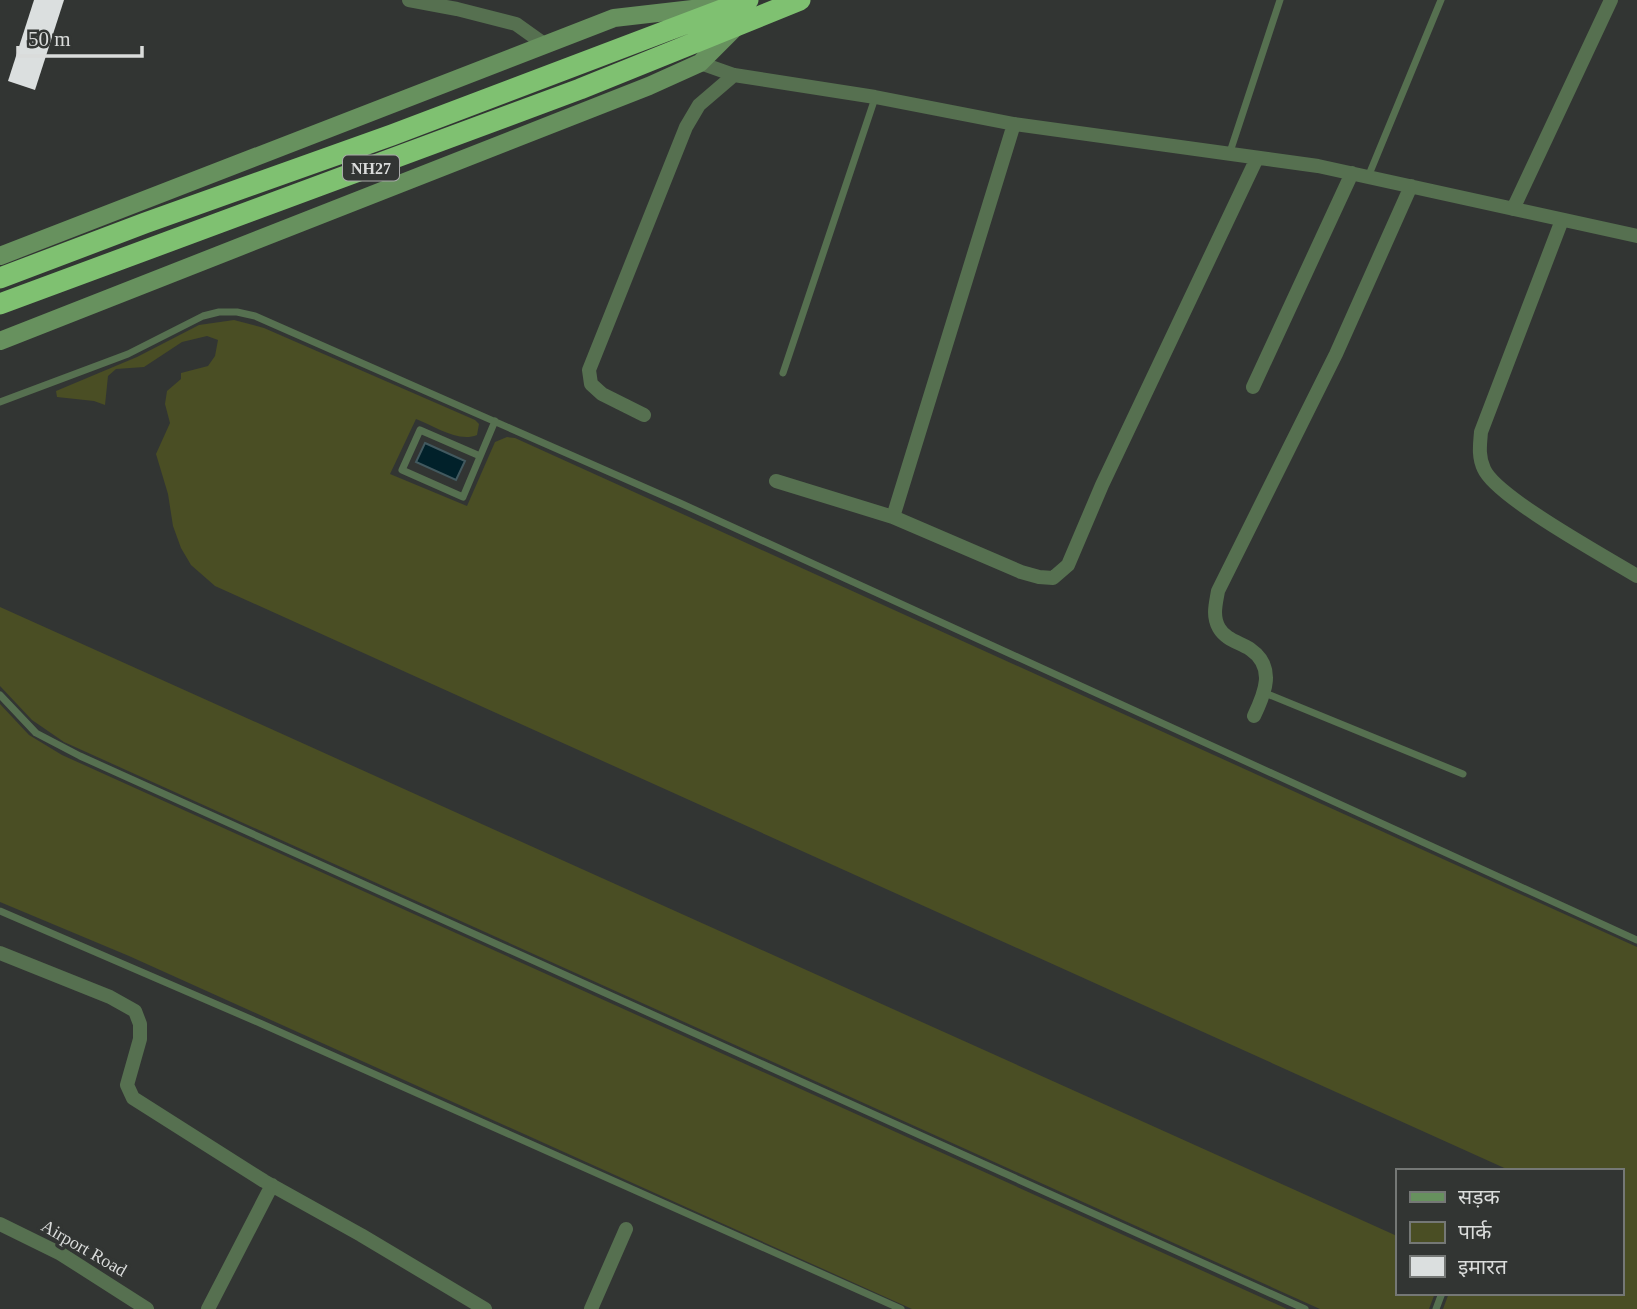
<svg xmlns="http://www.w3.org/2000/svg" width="1637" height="1309" viewBox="0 0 1637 1309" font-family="'Times New Roman','Noto Sans Devanagari',serif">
  <rect width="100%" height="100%" fill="#323533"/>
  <!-- green -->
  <path fill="#4a4e24" d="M 234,320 L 264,328 L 475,420 L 479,424 L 477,435 C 458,443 435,426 416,419 L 390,474 L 467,506 L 495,442 L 507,437 L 515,438 L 1637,947 L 1637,1309 L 1443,1309 L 1449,1293 L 1621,1293 L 1621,1171 L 1511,1171 L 215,586 L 191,565 L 181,548 L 173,526 L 168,494 L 156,454 L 170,423 L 165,404 L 167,391 L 181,379 L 181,373 L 208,366 L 215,356 L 218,340 L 207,336 L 182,342 L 144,367 L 116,369 L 108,376 L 105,405 L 94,401 L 57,397 L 56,391 L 137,357 L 199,325 Z
    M 0,607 L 1397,1236 L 1397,1293 L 1435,1293 L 1429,1309 L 1320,1309 L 64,742 L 32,720 L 0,686 Z
    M 0,704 L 29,735 L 62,755 L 1287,1309 L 912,1309 L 129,956 L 0,902 Z"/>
  <!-- water -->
  <path fill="#01212a" stroke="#42595f" stroke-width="2" d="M 425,443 L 465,461 L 456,480 L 416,462 Z"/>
  <!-- building -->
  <path fill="#dbdfdf" d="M 34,0 L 64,0 L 35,90 L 8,81 Z"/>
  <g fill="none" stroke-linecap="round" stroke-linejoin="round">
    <!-- lane -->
    <path stroke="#567050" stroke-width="7" d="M 1229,155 L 1280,0
      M 1368,177 L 1441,0
      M 783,373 L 875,98
      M 0,402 L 128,354 L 203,316 L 219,312 L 237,312 L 255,316 L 680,503 L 1637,940
      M 480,456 L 420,430 L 402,470 L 463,497 L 495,421
      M 1265,693 L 1463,774
      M 0,695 L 36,733 L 80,756 L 1305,1309
      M 0,911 L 262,1024 L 901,1309
      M 1436,1309 L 1442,1293"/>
    <!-- street -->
    <path stroke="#567050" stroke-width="14" d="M 409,0 L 457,9 L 516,24 L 544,44
      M 700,63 L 734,75 L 875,97 L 1014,124 L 1318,166 L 1637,236
      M 1513,209 L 1611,0
      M 1562,220 L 1481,432 C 1480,444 1478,457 1484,469 C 1496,497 1606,557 1637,576
      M 1253,387 L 1352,173
      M 644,415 L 602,394 L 591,384 L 589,370 L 686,127 L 699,105 L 734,75
      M 776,481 L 893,517 L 1021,572 L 1039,577 L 1053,578 L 1068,565 L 1102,485 L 1257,158
      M 893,517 L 1014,124
      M 1254,716 C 1265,693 1276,667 1250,649 C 1239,642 1226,640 1219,628 C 1212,616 1216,603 1218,591 L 1336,354 L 1411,186
      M 0,953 L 110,997 L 135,1011 L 140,1024 L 140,1039 L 127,1085 L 133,1098 L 264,1181 L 361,1235 L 485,1309
      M 0,1224 L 61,1254 L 147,1309
      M 208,1309 L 272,1185
      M 591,1309 L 626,1229"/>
    <!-- secondary -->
    <path stroke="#67915e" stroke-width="18" d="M 0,256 L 614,18 L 718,6
      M 0,341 L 649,86 L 700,63 L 735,28"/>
    <!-- highway -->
    <path stroke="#7fc171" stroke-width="21" d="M 0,278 L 145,223 L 392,135 L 748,0
      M 0,304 L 580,89 L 800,0"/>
  </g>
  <g text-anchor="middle" stroke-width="7" stroke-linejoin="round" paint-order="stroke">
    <!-- shield labels -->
    <rect fill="#323533" stroke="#a8aaa9" stroke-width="2" x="343" y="155.5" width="56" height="25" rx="5"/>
    <g font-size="16" font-weight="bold" fill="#dadcdb">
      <text x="371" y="174">NH27</text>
    </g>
    <!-- street labels -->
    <g font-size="18" fill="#dadcdb" stroke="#323533">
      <text transform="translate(84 1248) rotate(30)" y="6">Airport Road</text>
    </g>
  </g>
  <!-- legend -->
  <rect x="1396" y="1169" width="228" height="126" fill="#323533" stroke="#757876" stroke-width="2"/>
  <rect x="1410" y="1192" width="35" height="10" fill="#67915e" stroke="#757876" stroke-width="2"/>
  <text x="1458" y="1204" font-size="21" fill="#dadcdb">सड़क</text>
  <rect x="1410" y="1222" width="35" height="21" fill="#4a4e24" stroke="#757876" stroke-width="2"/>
  <text x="1458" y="1239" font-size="21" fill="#dadcdb">पार्क</text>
  <rect x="1410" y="1256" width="35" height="21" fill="#dbdfdf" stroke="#757876" stroke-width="2"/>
  <text x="1458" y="1274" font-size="21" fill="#dadcdb">इमारत</text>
  <!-- scale -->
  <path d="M18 46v10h124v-10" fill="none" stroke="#dadcdb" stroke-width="3.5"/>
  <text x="28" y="46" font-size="21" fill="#dadcdb" stroke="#323533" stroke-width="5" paint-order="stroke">50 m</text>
</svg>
